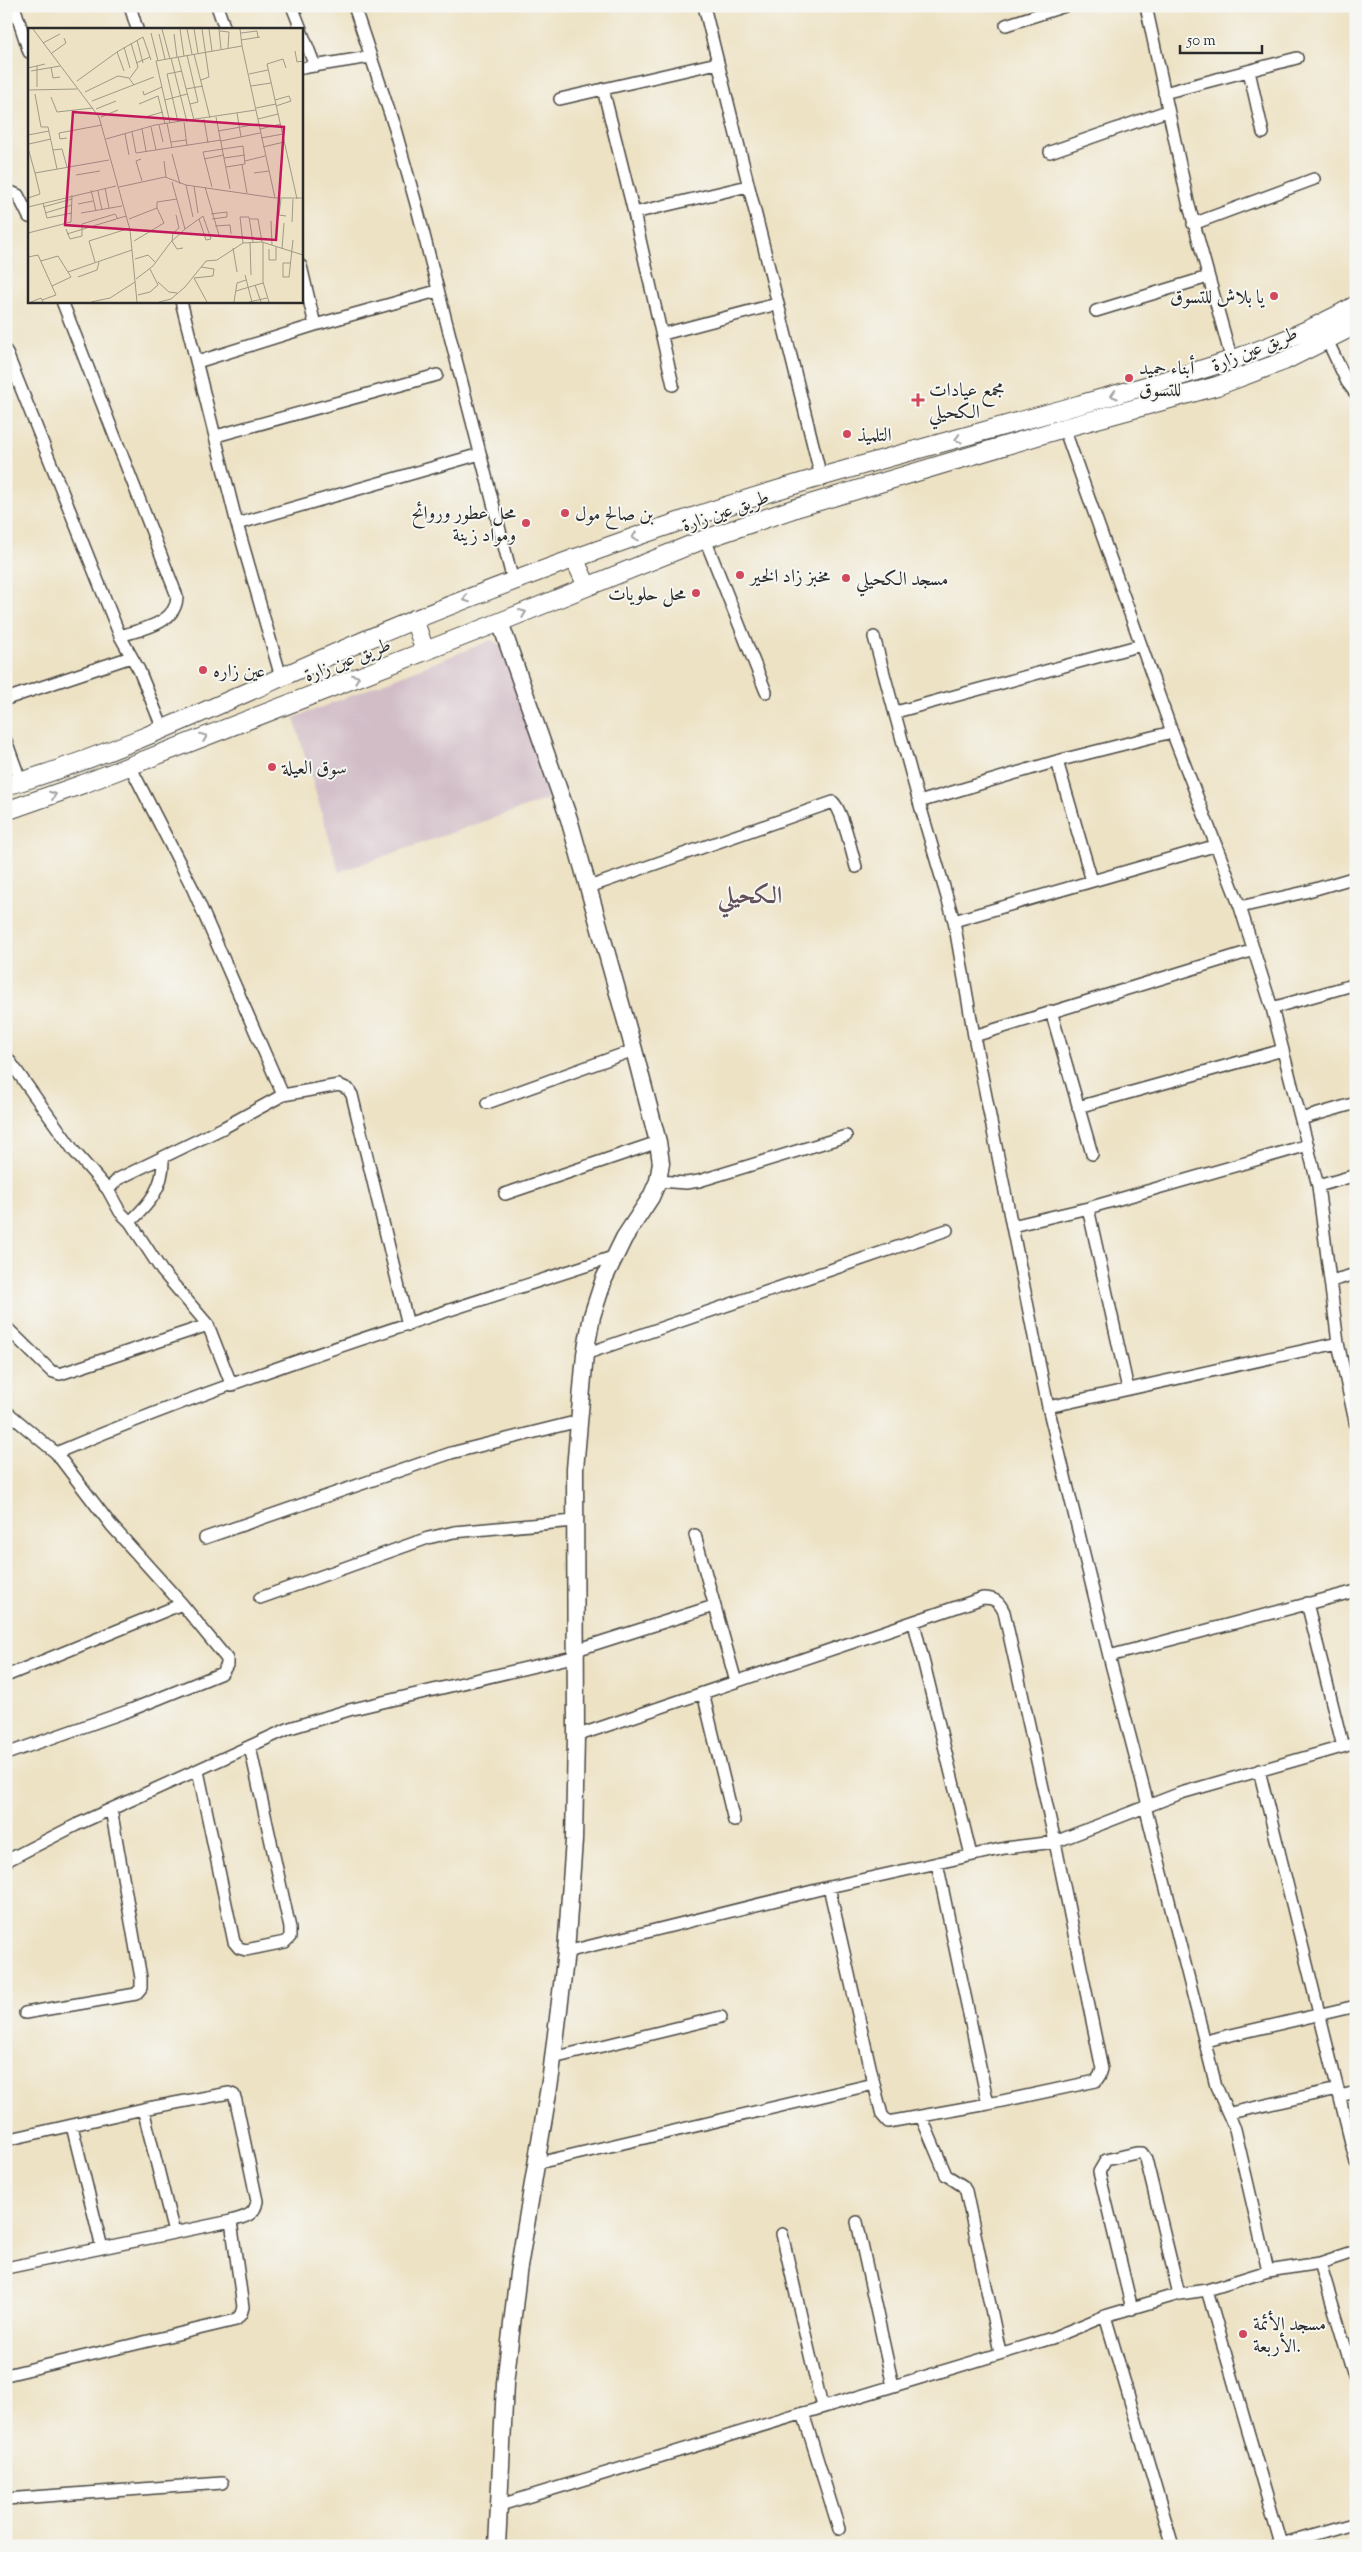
<svg xmlns="http://www.w3.org/2000/svg" width="1362" height="2552" viewBox="0 0 1362 2552" font-family="'Sorts Mill Goudy',Amiri,serif">
  <rect width="100%" height="100%" fill="#f6f6f2"/>
  <filter id="ink" filterUnits="userSpaceOnUse"><feTurbulence type="fractalNoise" baseFrequency=".02" numOctaves="2"/><feDisplacementMap in="SourceGraphic" scale="10" xChannelSelector="R" yChannelSelector="G"/><feConvolveMatrix kernelMatrix="1 2 1 2 8 2 1 2 1" color-interpolation-filters="sRGB"/></filter>
  <filter id="wash" filterUnits="userSpaceOnUse"><feTurbulence type="fractalNoise" baseFrequency=".0096" numOctaves="4" result="noise"/><feDisplacementMap in="SourceGraphic" scale="20" xChannelSelector="R" yChannelSelector="G"/><feGaussianBlur stdDeviation="1.12" result="paint"/><feColorMatrix in="noise" values="0 0 0 0 0 0 0 0 0 0 0 0 0 0 0 0 0 1.4 0 .05"/><feComposite in="paint" operator="in"/></filter>
  <g filter="url(#wash)">
    <rect width="100%" height="100%" fill="#ede2c4"/>
    <!-- industrial -->
    <path fill="#d2bdc7" d="M 492,640 L 503,648 L 554,797 L 339,872 L 294,718 Z"/>
  </g>
  <g filter="url(#ink)">
    <g fill="none" stroke-linecap="round" stroke-linejoin="round">
      <defs>
        <path id="street" d="M 14,6 L 29,52
          M 130,6 L 137,29
          M 217,6 L 225,29
          M 292,6 L 301,29
          M 354,6 L 395,129 L 416,204 L 513,581
          M 704,6 L 821,477
          M 1146,6 L 1188,202 L 1232,361
          M 1006,25 L 1065,6
          M 301,30 L 315,66
          M 301,68 L 370,57
          M 1249,71 L 1263,133
          M 603,89 L 634,213 L 673,385
          M 1164,93 L 1297,58
          M 560,99 L 717,63
          M 1050,152 L 1167,111
          M 6,190 L 18,195 L 29,217
          M 634,213 L 748,186
          M 1193,224 L 1314,179
          M 301,266 L 315,325
          M 62,301 L 177,596 C 177,624 141,629 120,636
          M 181,301 L 237,524 L 281,677
          M 1096,311 L 1208,277
          M 663,334 L 777,304
          M 1327,340 L 1347,382 L 1356,394
          M 6,351 L 120,636 L 139,670 L 163,729
          M 197,362 L 315,325 L 437,291
          M 1064,428 L 1172,732 L 1240,907 L 1272,1008 L 1318,1186 L 1338,1343 L 1356,1426
          M 216,436 L 437,375
          M 237,524 L 480,454
          M 705,539 L 766,692
          M 874,637 L 919,802
          M 6,699 L 131,657
          M 896,712 L 1141,645
          M 6,741 L 21,782
          M 1057,761 L 1092,881
          M 589,887 L 833,802 C 842,809 852,853 856,867
          M 1240,907 L 1305,892 L 1356,877
          M 954,921 L 1214,846
          M 1272,1008 L 1356,984
          M 1051,1011 L 1092,1154
          M 974,1036 L 1254,950
          M 6,1056 L 74,1151 L 108,1190 L 118,1179 L 223,1128 L 283,1095 L 192,887 L 130,766
          M 283,1095 L 339,1085 L 348,1089 L 352,1095 L 408,1325
          M 487,1103 L 634,1050
          M 1078,1107 L 1283,1050
          M 1301,1119 L 1356,1103
          M 658,1181 L 686,1183 L 699,1181 L 846,1136
          M 1318,1186 L 1356,1175
          M 108,1190 L 120,1212 L 130,1222 L 162,1271 L 208,1325 L 232,1386
          M 505,1194 L 658,1142
          M 1088,1208 L 1128,1389
          M 130,1222 C 150,1203 164,1187 163,1158
          M 1012,1226 L 1088,1208 L 1308,1145
          M 1331,1281 L 1356,1274
          M 6,1327 L 51,1371 L 60,1374 L 208,1325
          M 585,1354 L 947,1230
          M 1048,1407 L 1338,1343
          M 6,1411 L 56,1453 L 111,1525 L 182,1604 L 227,1659 L 227,1665 L 222,1673 L 128,1711 L 6,1754
          M 56,1453 C 237,1376 426,1318 613,1257
          M 695,1535 L 736,1682
          M 205,1538 L 451,1453 L 579,1421
          M 260,1598 L 428,1538 L 454,1532 L 574,1521
          M 1307,1603 L 1343,1747
          M 914,1623 L 971,1855
          M 576,1650 L 714,1606
          M 1109,1656 L 1356,1591
          M 6,1676 L 182,1604
          M 703,1693 L 734,1821
          M 576,1736 L 983,1598 C 994,1598 999,1601 1004,1612 L 1055,1842 L 1102,2069 L 1100,2075 L 1096,2081 L 988,2104 L 888,2122 L 882,2115 L 874,2084 L 829,1887
          M 1259,1770 L 1356,2163
          M 198,1771 L 234,1942 L 239,1948 L 246,1950 L 285,1942 L 290,1937 L 290,1928 L 250,1747
          M 1148,1805 L 1109,1656 L 1048,1407 L 974,1036 L 954,921 L 919,802 L 1057,761 L 1172,732
          M 1145,1806 L 1216,2086 L 1235,2129 L 1268,2271
          M 6,1861 L 76,1825 L 290,1728 L 349,1710 L 577,1656
          M 937,1863 L 988,2104
          M 566,1952 L 829,1887 L 1005,1848 L 1055,1842 L 1181,1793 L 1356,1743
          M 25,2013 L 136,1994 L 141,1988 L 141,1978 L 111,1809
          M 1205,2041 L 1356,2006
          M 553,2058 L 721,2017
          M 1340,2096 L 1356,2092
          M 143,2109 L 174,2233
          M 1230,2113 L 1338,2089
          M 921,2116 L 946,2175 L 963,2186 L 966,2191 L 1000,2352
          M 72,2126 L 102,2248
          M 6,2140 L 143,2109 L 229,2093 L 234,2095 L 236,2101 L 257,2201 C 255,2216 244,2217 231,2221 L 6,2268
          M 538,2163 L 874,2084
          M 857,2222 L 893,2386
          M 782,2234 L 822,2407
          M 1320,2263 L 1356,2382
          M 1207,2290 L 1281,2545
          M 1132,2309 L 1099,2172 L 1106,2160 L 1136,2153 L 1142,2153 L 1146,2159 L 1179,2294
          M 1105,2316 L 1173,2546
          M 6,2375 L 236,2320 L 241,2314 L 243,2307 L 231,2221
          M 803,2413 L 839,2529
          M 6,2499 L 222,2483
          M 497,2506 L 1052,2338 L 1105,2316 L 1179,2294 L 1207,2290 L 1268,2271 L 1320,2263 L 1356,2251
          M 1277,2546 L 1356,2523"/>
        <path id="secondary" d="M 497,2546 L 505,2384 L 518,2273 L 551,2075 L 566,1952 L 574,1840 L 576,1736 L 575,1469 L 585,1354 L 592,1316 L 604,1279 L 624,1238 L 651,1197 L 658,1181 L 661,1163 L 658,1142 L 634,1050 L 569,819 L 500,622"/>
        <path id="primary" d="M 574,558 L 587,586
          M 414,619 L 425,651
          M 6,786 C 124,752 234,697 347,648 C 457,600 570,559 684,520 C 813,476 947,442 1078,405 C 1174,378 1269,355 1356,305
          M 6,811 L 83,784 L 500,622 L 705,539 L 796,508 L 1064,428 L 1217,386 L 1284,361 L 1356,325"/>
      </defs>
      <!-- street casing -->
      <use href="#street" stroke="#484642" stroke-width="14"/>
      <!-- secondary casing -->
      <use href="#secondary" stroke="#484642" stroke-width="19"/>
      <!-- primary casing -->
      <use href="#primary" stroke="#484642" stroke-width="20"/>
      <!-- street -->
      <use href="#street" stroke="#fff" stroke-width="11"/>
      <!-- secondary -->
      <use href="#secondary" stroke="#fff" stroke-width="16"/>
      <!-- primary -->
      <use href="#primary" stroke="#fff" stroke-width="18"/>
    </g>
    <!-- one-way arrows -->
    <defs><path id="oneway-chevron" d="M-2-3.5L2.5 0L-2 3.5" fill="none" stroke-width="1.6" stroke-linecap="round" stroke-linejoin="round" transform="scale(1.25)"/></defs>
    <g stroke="#a0a0a0">
      <use href="#oneway-chevron" transform="translate(1114 395) rotate(164)"/>
      <use href="#oneway-chevron" transform="translate(958 439) rotate(164)"/>
      <use href="#oneway-chevron" transform="translate(635 537) rotate(161)"/>
      <use href="#oneway-chevron" transform="translate(466 599) rotate(159)"/>
      <use href="#oneway-chevron" transform="translate(523 613) rotate(-22)"/>
      <use href="#oneway-chevron" transform="translate(356 678) rotate(-21)"/>
      <use href="#oneway-chevron" transform="translate(204 737) rotate(-21)"/>
      <use href="#oneway-chevron" transform="translate(53 795) rotate(-20)"/>
    </g>
  </g>
  <!-- markers -->
  <g fill="#d1495b" stroke="#f6f6f2" stroke-width="2">
    <circle cx="1274" cy="296" r="5"/>
    <circle cx="1129" cy="378" r="5"/>
    <path d="M915.5 392.5h5v5h5v5h-5v5h-5v-5h-5v-5h5z"/>
    <circle cx="847" cy="434" r="5"/>
    <circle cx="565" cy="513" r="5"/>
    <circle cx="526" cy="523" r="5"/>
    <circle cx="740" cy="575" r="5"/>
    <circle cx="846" cy="578" r="5"/>
    <circle cx="696" cy="593" r="5"/>
    <circle cx="203" cy="670" r="5"/>
    <circle cx="272" cy="767" r="5"/>
    <circle cx="1243" cy="2334" r="5"/>
  </g>
  <g text-anchor="middle" stroke-width="4" stroke-linejoin="round" paint-order="stroke">
    <!-- poi labels -->
    <g font-size="19" fill="#2b2b2b" stroke="#f6f6f2" text-anchor="start">
      <text x="1264" y="303" text-anchor="end">يا بلاش للتسوق</text>
      <text x="1139" y="374">أبناء حميد<tspan x="1139" dy="22">للتسوق</tspan></text>
      <text x="929" y="396">مجمع عيادات<tspan x="929" dy="22">الكحيلي</tspan></text>
      <text x="857" y="441">التلميذ</text>
      <text x="516" y="519" text-anchor="end">محل عطور وروائح<tspan x="516" dy="22">ومواد زينة</tspan></text>
      <text x="575" y="520">بن صالح مول</text>
      <text x="750" y="582">مخبز زاد الخير</text>
      <text x="856" y="585">مسجد الكحيلي</text>
      <text x="686" y="600" text-anchor="end">محل حلويات</text>
      <text x="213" y="677">عين زاره</text>
      <text x="282" y="774">سوق العيلة</text>
      <text x="1253" y="2330">مسجد الأئمة<tspan x="1253" dy="22">الأربعة.</tspan></text>
    </g>
    <!-- street labels -->
    <g font-size="19" fill="#2b2b2b" stroke="#f6f6f2">
      <text transform="translate(1254 348) rotate(-22)" y="7">طريق عين زارة</text>
      <text transform="translate(725 510) rotate(-19)" y="7">طريق عين زارة</text>
      <text transform="translate(347 659) rotate(-21)" y="7">طريق عين زارة</text>
    </g>
    <!-- district labels -->
    <g font-size="24" font-weight="bold" fill="#63515a" stroke="#f6f6f2">
      <text x="750" y="903">الكحيلي</text>
    </g>
  </g>
  <!-- overview -->
  <g transform="translate(28 28)">
    <rect width="275" height="275" fill="#ede2c4"/>
    <path fill="none" stroke="#9f9987" stroke-width="1" d="M 5,1 L 71,89 L 102,202 L 109,274M 134,1 L 142,31M 152,1 L 156,28M 159,1 L 164,26M 166,1 L 170,25M 181,1 L 184,23M 191,1 L 193,21M 212,1 L 214,18M 192,3 L 201,4 L 200,20M 123,5 L 130,33M 213,5 L 229,3 L 230,9M 131,6 L 137,31M 146,6 L 149,29M 109,12 L 115,35M 213,12 L 232,9M 15,15 L 32,6M 96,19 L 102,40M 267,23 L 269,34 L 275,33M 89,24 L 96,43M 24,25 L 38,15 L 36,10M 166,26 L 182,90M 159,27 L 170,74 L 162,76M 150,29 L 166,92M 143,30 L 159,94M 108,35 L 122,29M 9,38 L 9,59M 23,39 L 25,50 L 32,49M 0,40 L 17,36M 258,40 L 255,31 L 239,36 L 269,171M 3,43 L 32,38M 221,46 L 240,42M 102,50 L 110,39 L 103,15M 173,52 L 181,49 L 174,1M 49,53 L 89,24 L 115,9 L 123,32M 223,58 L 243,55M 158,61 L 175,58M 0,62 L 49,61M 115,63 L 116,67 L 134,59M 57,64 L 90,48 L 101,50 L 106,57M 7,66 L 13,99 L 20,99 L 29,141M 23,69 L 29,84 L 65,80M 137,72 L 159,66M 247,72 L 261,68 L 263,73 L 248,78M 64,73 L 126,49M 111,76 L 130,68 L 137,96M 228,80 L 248,76M 68,81 L 88,73M 209,85 L 213,109M 73,89 L 90,82M 117,89 L 135,84M 188,89 L 202,161M 176,91 L 180,115M 230,91 L 250,86M 150,94 L 139,46 L 154,43M 156,94 L 159,118M 139,95 L 144,120M 142,95 L 128,33 L 214,18 L 247,170M 131,97 L 135,114M 123,99 L 128,122M 114,101 L 118,123M 232,101 L 253,96M 190,103 L 230,96M 104,104 L 108,125 L 193,112M 97,106 L 101,127M 0,107 L 21,103M 39,110 L 32,111 L 31,105 L 74,97M 233,110 L 255,106M 78,111 L 127,97 L 228,82M 193,113 L 232,105M 143,114 L 158,112M 1,116 L 23,111M 235,119 L 256,114M 0,120 L 7,145 L 81,132M 25,122 L 34,121 L 39,139M 144,126 L 152,156M 196,130 L 217,127M 113,131 L 108,133 L 114,153M 176,131 L 196,127M 136,133 L 138,149M 217,133 L 237,128M 214,137 L 219,165M 226,145 L 241,143M 48,147 L 72,143M 144,154 L 157,201M 158,157 L 165,189M 166,158 L 170,185M 91,159 L 137,149 L 158,157 L 247,170 L 275,170M 177,159 L 191,207M 184,159 L 175,124 L 215,118 L 217,136 L 198,139M 77,160 L 81,180M 63,162 L 68,183M 70,163 L 74,182M 0,170 L 12,166 L 7,145M 253,171 L 251,187 L 258,188M 15,175 L 19,190 L 44,185M 50,176 L 65,173M 0,179 L 88,158M 15,179 L 44,171M 129,180 L 129,174 L 149,171M 17,185 L 44,177M 53,185 L 94,178M 183,186 L 199,184M 148,187 L 151,200 L 145,205 L 144,213 L 149,221 L 155,220M 101,191 L 129,180 L 136,195 L 106,213M 184,191 L 199,189 L 199,184M 222,191 L 230,191 L 234,214M 243,193 L 244,217M 264,194 L 265,171M 187,198 L 202,197 L 203,206M 38,201 L 42,211 L 54,208 L 54,196 L 87,186 L 90,191M 0,205 L 43,194 L 44,167M 39,206 L 98,188M 222,214 L 223,247M 235,214 L 235,254 L 241,274M 215,215 L 212,189 L 221,189 L 225,214M 205,220 L 209,244M 241,221 L 241,232 L 248,232 L 248,219M 254,221 L 256,195M 0,229 L 10,227 L 28,267 L 14,272M 107,231 L 120,227 L 127,234M 13,233 L 30,228 L 43,249 L 24,258M 67,234 L 61,213 L 102,200M 262,235 L 255,235 L 255,249 L 261,249 L 265,212M 40,244 L 104,222M 217,247 L 224,274M 50,249 L 69,242 L 71,234M 166,250 L 185,248 L 186,241 L 173,239M 166,250 L 179,274M 108,251 L 125,238 L 142,215 L 157,201 L 171,191 L 175,188 L 183,211 L 178,212 L 171,191M 130,254 L 141,264 L 149,265M 227,257 L 233,274M 208,263 L 235,255M 110,267 L 122,264 L 130,257 L 122,241M 3,274 L 13,270 L 15,274M 63,274 L 82,270 L 107,254M 131,274 L 143,271 L 157,259 L 178,233 L 189,232 L 215,215 L 234,214 L 275,227M 206,274 L 209,255 L 218,252M 221,274 L 239,270"/>
    <path fill="#c2185b" fill-opacity="0.15" stroke="#c2185b" stroke-width="2.5" d="M 45,84 L 256,99 L 248,212 L 37,197 Z"/>
    <rect width="275" height="275" fill="none" stroke="#2b2b2b" stroke-width="2.5"/>
  </g>
  <!-- margin -->
  <rect width="1362" height="2552" fill="none" stroke="#f6f6f2" stroke-width="25"/>
  <!-- scale -->
  <path d="M1180 45v8h82v-8" fill="none" stroke="#2b2b2b" stroke-width="2.5"/>
  <text x="1187" y="45" font-size="15" fill="#2b2b2b" stroke="#f6f6f2" stroke-width="4" paint-order="stroke">50 m</text>
</svg>
